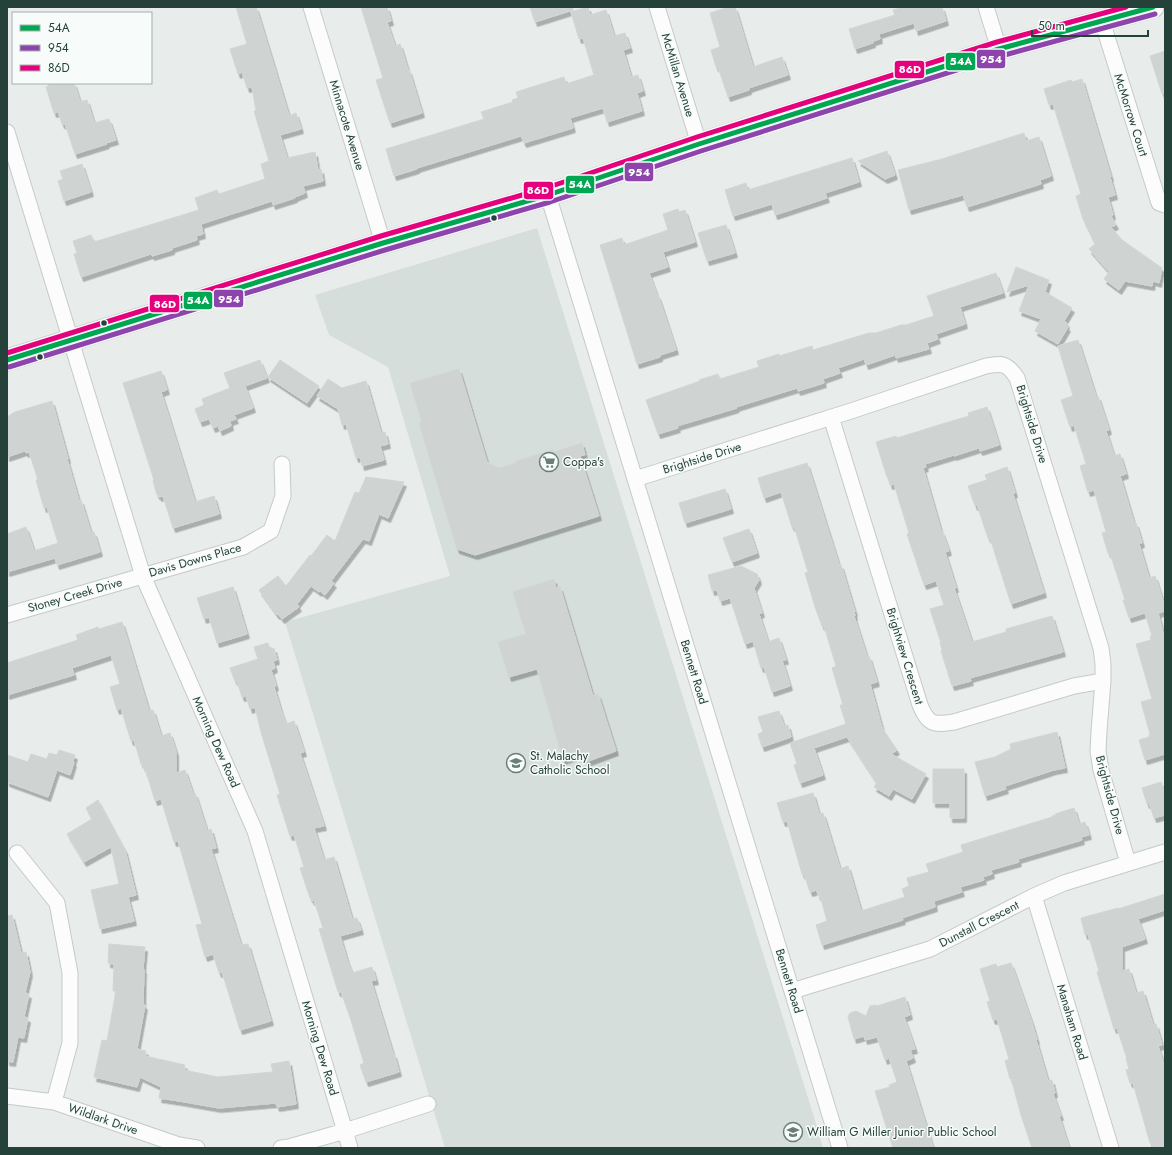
<svg xmlns="http://www.w3.org/2000/svg" width="1172" height="1155" viewBox="0 0 1172 1155" font-family="Jost,sans-serif">
  <defs>
    <filter id="shadow"><feDropShadow dx="2.5" dy="4.5" stdDeviation="0" flood-color="#0004"/></filter>
  </defs>
  <rect width="100%" height="100%" fill="#e8edeb"/>
  <!-- built -->
  <path fill="#d6dedb" d="M 537,228 L 629,524 L 814,1117 L 823,1148 L 445,1148 L 285,622 L 450,576 L 388,367 L 329,335 L 315,295 Z"/>
  <!-- building -->
  <path fill="#cfd4d2" stroke="#d1d6d4" filter="url(#shadow)" d="M 236,7 L 256,7 L 289,116 L 296,113 L 301,129 L 280,135 L 287,158 L 315,152 L 318,170 L 321,169 L 323,181 L 303,186 L 305,193 L 295,197 L 295,198 L 273,205 L 272,201 L 201,224 L 203,234 L 196,236 L 197,240 L 172,248 L 172,250 L 152,256 L 151,254 L 81,277 L 74,254 L 77,253 L 73,241 L 91,235 L 94,242 L 199,210 L 195,198 L 217,190 L 219,194 L 265,179 L 261,164 L 269,161 L 254,111 L 256,111 L 252,87 L 247,88 L 242,72 L 238,74 L 230,49 L 247,44 Z
    M 361,7 L 387,7 L 391,21 L 387,22 L 395,46 L 400,44 L 408,70 L 409,70 L 422,113 L 390,123 L 376,80 L 383,78 Z
    M 530,7 L 573,7 L 573,10 L 535,22 Z
    M 588,7 L 590,15 L 606,10 L 614,36 L 625,33 L 630,48 L 623,50 L 631,77 L 638,75 L 643,91 L 637,93 L 642,111 L 607,122 L 603,108 L 570,118 L 573,128 L 524,143 L 521,136 L 417,168 L 417,169 L 394,176 L 386,149 L 484,119 L 481,112 L 513,102 L 512,100 L 518,98 L 516,92 L 564,77 L 566,84 L 594,75 L 583,38 L 579,39 L 571,12 Z
    M 729,7 L 735,7 L 753,67 L 782,57 L 788,75 L 749,88 L 749,90 L 728,97 L 718,67 L 716,67 L 711,50 L 720,47 L 710,13 Z
    M 904,7 L 942,7 L 946,21 L 916,31 L 914,23 L 879,34 L 880,39 L 873,41 L 873,43 L 855,49 L 849,29 L 895,15 L 893,10 Z
    M 1165,51 L 1165,93 L 1162,94 L 1150,56 Z
    M 1082,79 L 1111,177 L 1110,177 L 1115,195 L 1108,197 L 1113,215 L 1111,216 L 1116,225 L 1111,227 L 1122,240 L 1162,268 L 1159,283 L 1153,281 L 1152,286 L 1125,281 L 1119,290 L 1104,279 L 1109,272 L 1089,249 L 1095,244 L 1083,219 L 1076,196 L 1081,194 L 1053,104 L 1049,105 L 1044,89 L 1071,80 L 1072,82 Z
    M 48,83 L 74,83 L 80,102 L 87,100 L 94,123 L 109,119 L 116,140 L 106,143 L 107,144 L 75,154 L 65,124 L 62,124 L 58,112 L 54,113 L 46,87 L 49,86 Z
    M 1024,133 L 1026,141 L 1039,137 L 1051,176 L 1040,180 L 1041,184 L 967,207 L 963,195 L 909,210 L 898,170 L 942,159 Z
    M 887,151 L 895,175 L 885,179 L 858,161 Z
    M 852,158 L 859,182 L 825,193 L 827,198 L 775,215 L 772,204 L 733,216 L 725,190 L 746,183 L 748,190 Z
    M 82,164 L 91,192 L 64,201 L 58,181 L 63,179 L 60,171 Z
    M 678,209 L 679,212 L 685,210 L 695,242 L 663,252 L 668,267 L 649,273 L 657,295 L 658,295 L 676,350 L 660,355 L 660,357 L 637,364 L 600,245 L 622,238 L 624,245 L 668,230 L 663,214 Z
    M 726,225 L 735,253 L 707,261 L 698,233 Z
    M 1016,267 L 1049,280 L 1045,292 L 1072,308 L 1064,321 L 1067,323 L 1066,326 L 1068,327 L 1058,344 L 1035,331 L 1041,319 L 1019,311 L 1029,285 L 1007,292 Z
    M 996,273 L 1003,293 L 960,307 L 965,324 L 936,334 L 938,339 L 927,343 L 929,349 L 896,358 L 895,355 L 866,365 L 864,359 L 838,368 L 840,373 L 823,379 L 824,383 L 798,391 L 797,388 L 768,397 L 736,407 L 737,408 L 677,426 L 678,428 L 658,434 L 646,400 L 700,381 L 699,380 L 718,374 L 720,379 L 759,367 L 757,361 L 779,354 L 779,356 L 812,346 L 813,350 L 869,333 L 876,333 L 901,325 L 906,325 L 934,316 L 927,296 Z
    M 1078,340 L 1096,397 L 1098,396 L 1109,430 L 1106,431 L 1114,456 L 1120,454 L 1126,474 L 1120,476 L 1134,523 L 1136,523 L 1142,543 L 1139,544 L 1149,578 L 1155,576 L 1165,608 L 1165,611 L 1158,613 L 1163,633 L 1165,632 L 1165,754 L 1145,760 L 1139,740 L 1149,737 L 1149,735 L 1150,734 L 1141,702 L 1152,699 L 1136,644 L 1151,640 L 1150,636 L 1152,636 L 1145,613 L 1129,618 L 1123,600 L 1125,600 L 1110,553 L 1108,553 L 1102,533 L 1106,532 L 1094,490 L 1088,492 L 1080,466 L 1086,464 L 1074,425 L 1070,427 L 1061,400 L 1073,396 L 1058,346 Z
    M 260,360 L 267,378 L 245,386 L 253,408 L 234,415 L 236,419 L 230,421 L 231,426 L 220,431 L 218,426 L 213,428 L 209,419 L 200,422 L 195,409 L 204,405 L 202,399 L 230,388 L 224,373 Z
    M 280,360 L 319,386 L 307,403 L 268,377 Z
    M 459,369 L 487,462 L 499,468 L 517,463 L 516,461 L 553,450 L 554,452 L 582,443 L 585,455 L 580,456 L 599,516 L 475,555 L 457,549 L 419,423 L 422,422 L 410,383 Z
    M 161,371 L 167,390 L 161,392 L 195,502 L 214,496 L 219,514 L 173,528 L 163,496 L 159,497 L 159,495 L 157,495 L 153,481 L 154,480 L 123,383 Z
    M 328,379 L 342,388 L 366,381 L 381,433 L 385,432 L 388,444 L 380,446 L 384,460 L 362,466 L 360,457 L 356,458 L 346,424 L 342,425 L 338,409 L 317,396 Z
    M 52,401 L 68,459 L 67,459 L 79,501 L 81,500 L 91,533 L 94,532 L 100,552 L 57,565 L 55,558 L 7,572 L 7,534 L 26,527 L 34,551 L 58,543 L 47,507 L 44,508 L 36,480 L 38,480 L 29,452 L 26,453 L 25,451 L 7,457 L 7,417 L 15,412 Z
    M 987,407 L 999,445 L 980,451 L 979,448 L 954,456 L 954,455 L 925,464 L 926,467 L 923,468 L 941,531 L 942,531 L 949,551 L 945,552 L 956,588 L 954,588 L 972,642 L 1006,632 L 1006,629 L 1052,616 L 1063,652 L 970,678 L 971,681 L 952,686 L 941,651 L 942,650 L 940,643 L 941,643 L 930,609 L 944,605 L 936,581 L 924,585 L 907,534 L 909,533 L 894,484 L 890,485 L 888,477 L 887,477 L 876,442 L 896,436 L 897,438 L 942,424 L 969,416 L 968,413 Z
    M 807,463 L 839,565 L 841,565 L 855,612 L 854,612 L 855,616 L 854,616 L 867,657 L 869,656 L 877,682 L 870,684 L 882,728 L 897,750 L 891,754 L 926,774 L 912,799 L 893,789 L 889,796 L 874,787 L 877,783 L 847,737 L 814,748 L 823,775 L 800,783 L 794,765 L 797,764 L 790,743 L 846,724 L 840,705 L 843,705 L 832,668 L 836,666 L 824,626 L 822,626 L 815,607 L 805,573 L 808,572 L 794,526 L 792,527 L 781,492 L 764,498 L 758,478 Z
    M 1007,467 L 1015,493 L 1013,494 L 1044,593 L 1011,604 L 990,538 L 988,538 L 977,505 L 975,506 L 968,486 L 987,480 L 985,475 Z
    M 366,477 L 404,482 L 388,518 L 379,514 L 369,541 L 363,539 L 331,581 L 334,583 L 325,595 L 320,591 L 319,592 L 311,586 L 297,604 L 299,607 L 282,619 L 278,614 L 277,615 L 259,590 L 278,576 L 286,586 L 310,555 L 311,556 L 327,535 L 335,541 L 355,492 L 359,493 Z
    M 725,489 L 731,509 L 685,523 L 679,503 Z
    M 749,529 L 757,553 L 732,562 L 723,538 Z
    M 741,566 L 757,574 L 759,580 L 754,588 L 762,613 L 759,614 L 768,642 L 779,638 L 786,660 L 782,660 L 790,686 L 772,692 L 764,667 L 761,668 L 753,641 L 745,644 L 730,598 L 720,601 L 717,590 L 712,591 L 708,575 Z
    M 554,579 L 556,588 L 560,587 L 593,696 L 598,694 L 616,751 L 586,762 L 583,753 L 563,760 L 537,669 L 509,677 L 498,642 L 526,634 L 513,592 Z
    M 233,587 L 247,634 L 217,643 L 209,617 L 204,619 L 197,598 Z
    M 122,622 L 149,711 L 153,710 L 161,736 L 170,733 L 176,752 L 176,773 L 185,770 L 193,794 L 195,793 L 207,831 L 211,829 L 216,848 L 211,849 L 241,945 L 248,944 L 271,1021 L 240,1030 L 222,972 L 219,973 L 213,954 L 205,957 L 196,925 L 202,924 L 178,841 L 174,842 L 161,799 L 155,801 L 146,771 L 145,772 L 143,764 L 141,764 L 134,740 L 131,741 L 121,708 L 117,710 L 110,687 L 120,684 L 111,655 L 72,668 L 74,675 L 7,695 L 7,663 L 78,640 L 76,635 L 98,627 L 99,629 Z
    M 268,643 L 270,650 L 274,648 L 277,660 L 273,661 L 275,668 L 271,670 L 276,686 L 274,687 L 281,711 L 286,724 L 294,721 L 304,752 L 300,753 L 324,826 L 314,828 L 324,860 L 334,857 L 352,919 L 357,918 L 361,930 L 340,936 L 347,960 L 352,973 L 372,967 L 376,980 L 371,981 L 393,1054 L 394,1054 L 399,1072 L 366,1082 L 360,1065 L 364,1063 L 350,1017 L 341,992 L 338,992 L 319,929 L 323,928 L 314,900 L 312,901 L 311,898 L 310,898 L 300,868 L 304,867 L 294,835 L 290,836 L 277,795 L 280,794 L 261,732 L 255,707 L 250,709 L 246,696 L 242,697 L 237,681 L 235,681 L 230,668 L 258,659 L 254,647 Z
    M 779,711 L 784,726 L 788,725 L 791,737 L 762,747 L 758,734 L 763,732 L 758,717 Z
    M 1057,732 L 1065,768 L 1054,770 L 1005,786 L 1006,789 L 985,796 L 975,762 L 995,757 L 1011,749 L 1010,744 Z
    M 59,750 L 75,755 L 73,761 L 74,762 L 70,775 L 57,770 L 48,797 L 7,782 L 7,755 L 28,762 L 31,754 L 47,759 L 49,753 L 57,755 Z
    M 933,769 L 964,769 L 964,818 L 950,818 L 950,803 L 933,803 Z
    M 1161,782 L 1165,795 L 1165,815 L 1154,818 L 1149,803 L 1147,804 L 1142,788 Z
    M 813,793 L 819,814 L 823,813 L 840,869 L 848,866 L 861,911 L 905,897 L 902,889 L 909,886 L 907,878 L 929,872 L 926,864 L 963,852 L 961,845 L 1052,817 L 1052,816 L 1056,815 L 1055,814 L 1074,808 L 1079,824 L 1085,822 L 1089,835 L 1081,837 L 1082,840 L 1018,859 L 1019,862 L 991,870 L 992,874 L 983,877 L 984,880 L 960,887 L 962,892 L 934,901 L 935,907 L 902,918 L 903,920 L 822,945 L 816,925 L 827,921 L 820,895 L 818,896 L 817,890 L 810,892 L 804,874 L 802,874 L 787,821 L 783,822 L 777,803 Z
    M 98,800 L 125,850 L 136,895 L 128,897 L 134,921 L 100,929 L 91,890 L 119,884 L 111,847 L 84,862 L 67,834 L 92,819 L 86,808 Z
    M 1165,894 L 1165,910 L 1138,919 L 1145,939 L 1122,947 L 1122,971 L 1129,969 L 1136,993 L 1143,991 L 1153,1025 L 1156,1024 L 1162,1045 L 1158,1046 L 1165,1069 L 1165,1148 L 1153,1148 L 1152,1143 L 1150,1143 L 1133,1083 L 1130,1083 L 1126,1070 L 1129,1069 L 1126,1059 L 1127,1059 L 1117,1028 L 1114,1029 L 1097,972 L 1099,971 L 1088,934 L 1085,935 L 1081,918 L 1118,908 L 1118,909 Z
    M 12,915 L 21,953 L 26,952 L 30,972 L 25,993 L 29,994 L 24,1017 L 28,1018 L 24,1038 L 18,1037 L 13,1062 L 7,1061 L 7,916 Z
    M 109,944 L 145,947 L 143,969 L 144,969 L 143,1005 L 145,1005 L 137,1049 L 146,1051 L 145,1056 L 185,1065 L 184,1070 L 218,1077 L 273,1072 L 271,1064 L 289,1061 L 296,1104 L 277,1107 L 276,1103 L 219,1108 L 179,1101 L 159,1098 L 161,1087 L 140,1077 L 137,1087 L 94,1077 L 102,1040 L 107,1041 L 116,991 L 113,991 L 114,964 L 108,963 Z
    M 1011,963 L 1032,1023 L 1037,1040 L 1036,1040 L 1048,1081 L 1052,1080 L 1055,1093 L 1053,1094 L 1061,1116 L 1059,1116 L 1069,1148 L 1032,1148 L 1021,1115 L 1011,1078 L 1010,1079 L 1005,1061 L 1009,1059 L 997,1019 L 993,1020 L 987,1002 L 990,1001 L 980,969 L 996,964 L 997,967 Z
    M 905,997 L 910,1015 L 904,1017 L 915,1049 L 910,1050 L 913,1058 L 906,1061 L 933,1148 L 893,1148 L 875,1091 L 890,1087 L 889,1085 L 897,1082 L 889,1058 L 885,1060 L 877,1037 L 865,1040 L 864,1036 L 854,1039 L 848,1017 L 850,1013 L 856,1011 L 866,1016 L 870,1006 L 875,1005 L 877,1006 Z"/>
  <g fill="none" stroke-linecap="round" stroke-linejoin="round">
    <defs>
      <path id="minor" d="M 311,7 L 383,243
        M 657,7 L 699,144
        M 986,7 L 999,49
        M 1102,21 L 1159,203 L 1165,205
        M 7,132 L 143,576 L 255,831 L 350,1148
        M 548,195 L 840,1148
        M 831,417 L 920,705 C 928,725 934,725 954,722 L 1074,686 L 1103,681
        M 635,479 L 851,411 L 986,366 C 1002,363 1007,363 1017,378 L 1101,648 L 1103,664 L 1103,681 L 1099,731 L 1098,751 L 1101,770 L 1128,863
        M 7,615 L 243,547 L 271,531 L 283,496 L 282,464
        M 17,853 L 57,903 L 70,973 L 70,1043 L 54,1102
        M 1034,896 L 1111,1148
        M 792,991 L 930,949 L 1034,896 L 1064,883 L 1165,852
        M 7,1096 L 54,1102 L 179,1145 L 197,1148
        M 281,1148 L 289,1147 L 345,1131 L 428,1104"/>
      <path id="secondary" d="M 7,360 L 383,243 L 548,195 L 699,144 L 999,49 L 1153,7"/>
    </defs>
    <!-- minor casing -->
    <use href="#minor" stroke="#c5cac8" stroke-width="17"/>
    <!-- secondary casing -->
    <use href="#secondary" stroke="#c3cbc8" stroke-width="23"/>
    <!-- minor -->
    <use href="#minor" stroke="#fcfcfc" stroke-width="15"/>
    <!-- secondary -->
    <use href="#secondary" stroke="#fcfcfc" stroke-width="21"/>
    <defs>
      <path id="bus-1" d="M 7,360 L 383,243 L 548,195 L 699,144 L 999,49 L 1153,7"/>
      <path id="bus-2" d="M 9,367 L 385,250 L 550,202 L 701,151 L 1001,56 L 1155,14"/>
      <path id="bus-3" d="M 7,353 L 381,236 L 546,188 L 697,137 L 997,42 L 1126,7"/>
    </defs>
    <!-- bus-1 casing -->
    <use href="#bus-1" stroke="#f7fbf9" stroke-width="8"/>
    <!-- bus-2 casing -->
    <use href="#bus-2" stroke="#f7fbf9" stroke-width="8"/>
    <!-- bus-3 casing -->
    <use href="#bus-3" stroke="#f7fbf9" stroke-width="8"/>
    <!-- bus-1 -->
    <use href="#bus-1" stroke="#00a651" stroke-width="5"/>
    <!-- bus-2 -->
    <use href="#bus-2" stroke="#8e44ad" stroke-width="5"/>
    <!-- bus-3 -->
    <use href="#bus-3" stroke="#e5007d" stroke-width="5"/>
  </g>
  <!-- icons -->
  <defs>
    <symbol id="supermarket-ring" viewBox="-11 -11 22 22"><circle r="9.5" fill="#f7fbf9" stroke="#697e78" stroke-width="1.5"/><path d="M-6-5.5h2.5l.6 2H6L4.5 2H-2.5L-4.4-4H-6ZM-1.5 3.2a1.3 1.3 0 1 0 .1 0ZM3 3.2a1.3 1.3 0 1 0 .1 0Z" fill="#697e78"/></symbol>
    <symbol id="school-ring" viewBox="-11 -11 22 22"><circle r="9.5" fill="#f7fbf9" stroke="#697e78" stroke-width="1.5"/><path d="M0-5L7-2L0 1L-7-2ZM-4 1L0 2.5L4 1V4Q0 6-4 4Z" fill="#697e78"/></symbol>
  </defs>
  <g fill-rule="evenodd">
    <use href="#supermarket-ring" x="538" y="451" width="22" height="22"/>
    <use href="#school-ring" x="505" y="752" width="22" height="22"/>
    <use href="#school-ring" x="782" y="1121" width="22" height="22"/>
  </g>
  <!-- markers -->
  <g fill="#24423a" stroke="#f7fbf9" stroke-width="1.5">
    <circle cx="494" cy="218" r="3.5"/>
    <circle cx="104" cy="323" r="3.5"/>
    <circle cx="40" cy="357" r="3.5"/>
  </g>
  <g text-anchor="middle" stroke-width="3" stroke-linejoin="round" paint-order="stroke">
    <!-- street labels -->
    <g font-size="12" fill="#24423a" stroke="#f7fbf9">
      <text transform="translate(678 75) rotate(73)" y="4">McMillan Avenue</text>
      <text transform="translate(1131 115) rotate(72)" y="4">McMorrow Court</text>
      <text transform="translate(347 125) rotate(73)" y="4">Minnacote Avenue</text>
      <text transform="translate(1032 424) rotate(73)" y="4">Brightside Drive</text>
      <text transform="translate(702 458) rotate(-17)" y="4">Brightside Drive</text>
      <text transform="translate(195 560) rotate(-16)" y="4">Davis Downs Place</text>
      <text transform="translate(75 595) rotate(-16)" y="4">Stoney Creek Drive</text>
      <text transform="translate(905 656) rotate(73)" y="4">Brightview Crescent</text>
      <text transform="translate(694 672) rotate(73)" y="4">Bennett Road</text>
      <text transform="translate(216 742) rotate(66)" y="4">Morning Dew Road</text>
      <text transform="translate(1110 795) rotate(75)" y="4">Brightside Drive</text>
      <text transform="translate(979 924) rotate(-27)" y="4">Dunstall Crescent</text>
      <text transform="translate(789 981) rotate(73)" y="4">Bennett Road</text>
      <text transform="translate(1072 1022) rotate(73)" y="4">Manaham Road</text>
      <text transform="translate(320 1048) rotate(73)" y="4">Morning Dew Road</text>
      <text transform="translate(103 1119) rotate(19)" y="4">Wildlark Drive</text>
    </g>
    <!-- poi labels -->
    <g font-size="12" fill="#24423a" stroke="#f7fbf9" text-anchor="start">
      <text x="563" y="466">Coppa's</text>
      <text x="530" y="760">St. Malachy<tspan x="530" dy="14">Catholic School</tspan></text>
      <text x="807" y="1136">William G Miller Junior Public School</text>
    </g>
  </g>
  <g stroke="#f7fbf9" stroke-width="1.5">
    <rect x="976" y="49" width="30" height="20" rx="4" fill="#8e44ad"/>
    <rect x="945" y="52" width="31" height="19" rx="4" fill="#00a651"/>
    <rect x="894" y="60" width="31" height="19" rx="4" fill="#e5007d"/>
    <rect x="624" y="162" width="30" height="20" rx="4" fill="#8e44ad"/>
    <rect x="565" y="175" width="30" height="19" rx="4" fill="#00a651"/>
    <rect x="523" y="181" width="31" height="19" rx="4" fill="#e5007d"/>
    <rect x="213" y="289" width="31" height="19" rx="4" fill="#8e44ad"/>
    <rect x="183" y="291" width="30" height="19" rx="4" fill="#00a651"/>
    <rect x="149" y="294" width="31" height="19" rx="4" fill="#e5007d"/>
  </g>
  <g font-size="11" text-anchor="middle" font-weight="bold" fill="#fff">
    <text x="991" y="63">954</text>
    <text x="961" y="65">54A</text>
    <text x="910" y="73">86D</text>
    <text x="639" y="176">954</text>
    <text x="580" y="188">54A</text>
    <text x="538" y="194">86D</text>
    <text x="229" y="303">954</text>
    <text x="198" y="304">54A</text>
    <text x="165" y="308">86D</text>
  </g>
  <!-- border -->
  <rect width="1172" height="1155" fill="none" stroke="#24423a" stroke-width="16"/>
  <!-- legend -->
  <rect x="12" y="12" width="140" height="72" fill="#f7fbf9" stroke="#a3b1ad"/>
  <rect x="20" y="25" width="20" height="6" fill="#00a651" stroke="#a3b1ad"/>
  <text x="48" y="32" font-size="12" fill="#24423a">54A</text>
  <rect x="20" y="45" width="20" height="6" fill="#8e44ad" stroke="#a3b1ad"/>
  <text x="48" y="52" font-size="12" fill="#24423a">954</text>
  <rect x="20" y="65" width="20" height="6" fill="#e5007d" stroke="#a3b1ad"/>
  <text x="48" y="72" font-size="12" fill="#24423a">86D</text>
  <!-- scale -->
  <path d="M1032 30v6h116v-6" fill="none" stroke="#24423a" stroke-width="2"/>
  <text x="1038" y="30" font-size="12" fill="#24423a" stroke="#f7fbf9" stroke-width="3" paint-order="stroke">50 m</text>
</svg>
